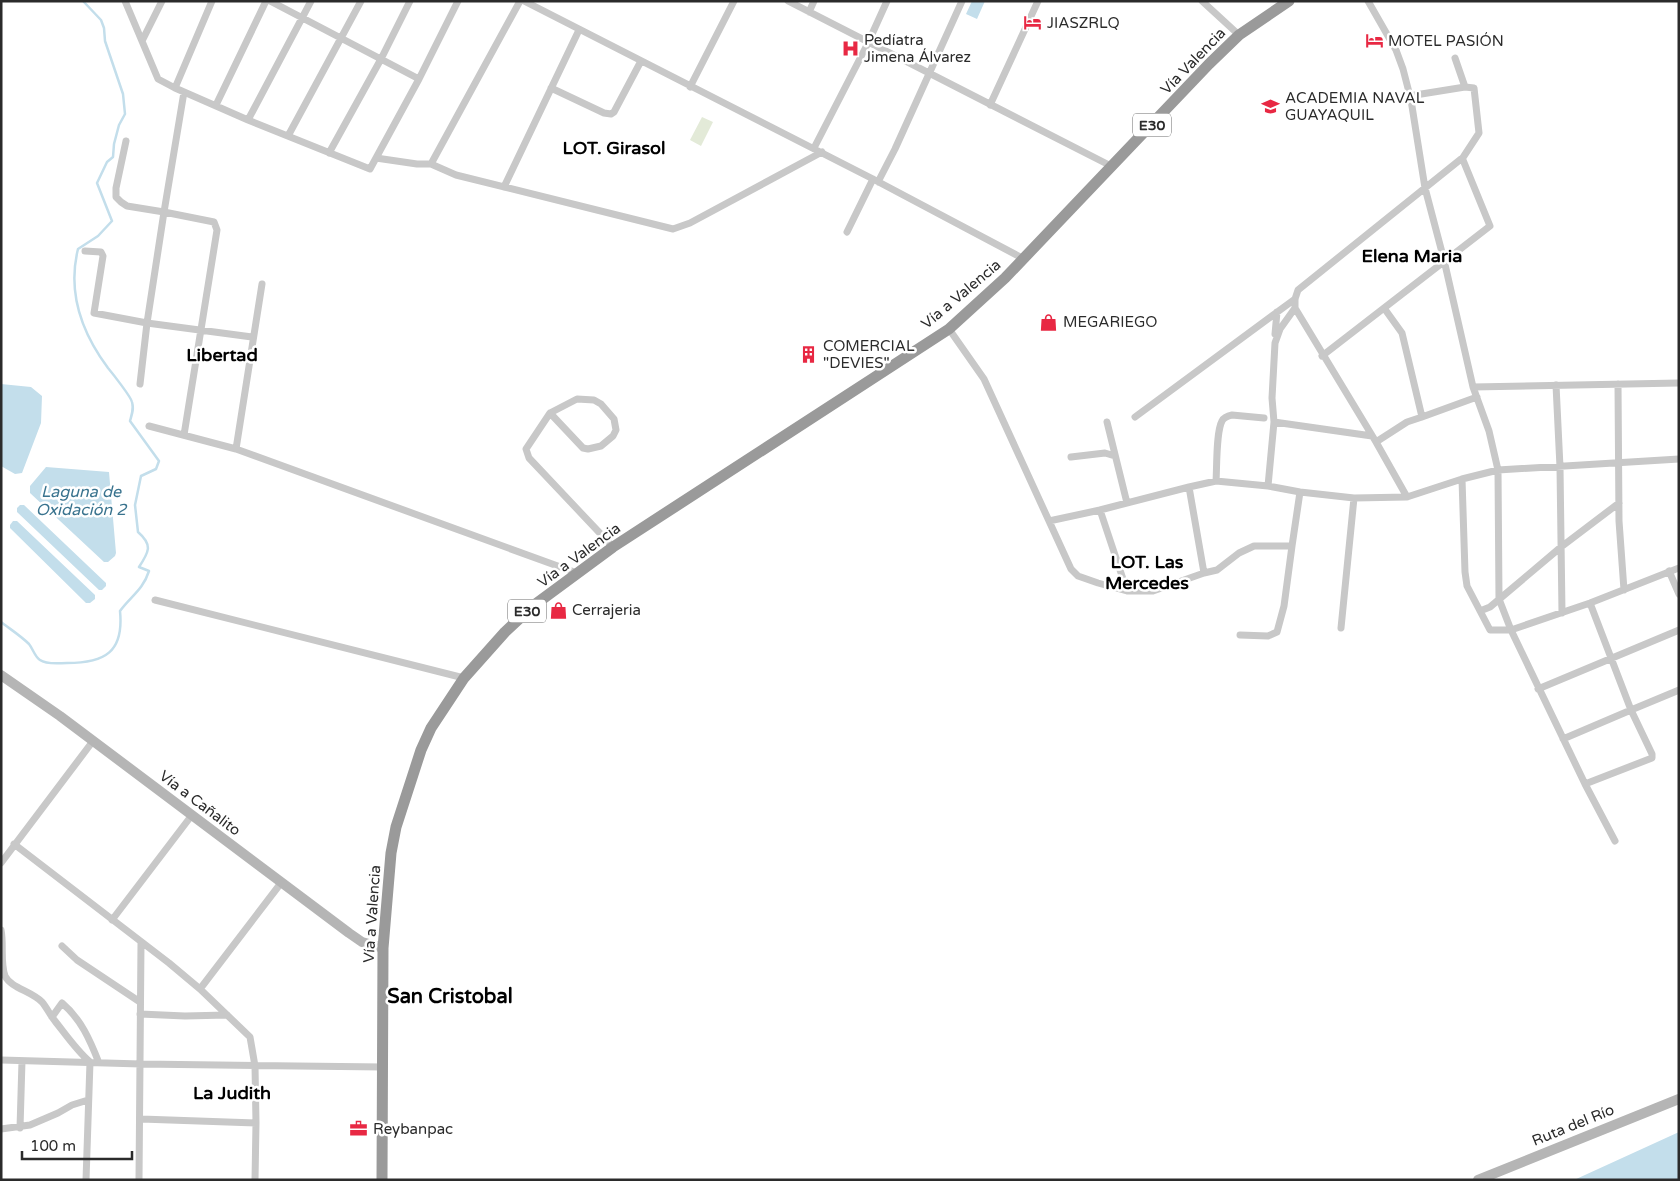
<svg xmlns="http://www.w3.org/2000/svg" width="1680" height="1181" viewBox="0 0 1680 1181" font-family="'Varela Round',sans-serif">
  <rect width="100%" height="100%" fill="#fff"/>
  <!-- green -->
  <path fill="#e3ead8" d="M 702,117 L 713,122 L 701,146 L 690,140 Z"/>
  <!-- water -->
  <path fill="#c3deeb" d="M 972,1 L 985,1 L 977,19 L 966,14 Z
    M 1,384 L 31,387 L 42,396 L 41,423 L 22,473 L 15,474 L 1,466 Z
    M 46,467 L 109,472 L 116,553 L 115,556 L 108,562 L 104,562 L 30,493 L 30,486 Z
    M 20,505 L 24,505 L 106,583 L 106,586 L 102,590 L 99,590 L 17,512 L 17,508 Z
    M 13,521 L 17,521 L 95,595 L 95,599 L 90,603 L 86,603 L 10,528 L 10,525 Z
    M 1679,1132 L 1679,1180 L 1574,1180 Z"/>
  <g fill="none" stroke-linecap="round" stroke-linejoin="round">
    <!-- stream -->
    <path stroke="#c3deeb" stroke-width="2.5" d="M 1,622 C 10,629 21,636 29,644 C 33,649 35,657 40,660 C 47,665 59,663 67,663 C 105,663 124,652 120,611 C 131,596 143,590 149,571 L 139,567 C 149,552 153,545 138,532 L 135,505 L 141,476 L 156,469 L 159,461 L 130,421 C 132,414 134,409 132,402 C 131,397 113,374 108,368 C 82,333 67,293 78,249 L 98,236 L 112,221 L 97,183 L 107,162 L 113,157 L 114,144 L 119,125 L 125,114 L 123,94 L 105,41 L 104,28 L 101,20 L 83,1"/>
    <!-- minor -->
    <path stroke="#c8c8c8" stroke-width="7" d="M 125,1 L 158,79 L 175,88
      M 212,1 L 175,88 L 248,120 L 370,169 L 419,79
      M 270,1 L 419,79 L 458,1
      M 524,1 L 873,179
      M 788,1 L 1113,167
      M 1202,1 L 1239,35
      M 1368,1 L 1396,50 L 1403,69 L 1411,100 L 1425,188 L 1444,260 L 1473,387 L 1489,431 L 1498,470 L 1499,599 L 1511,630 L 1590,603 L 1679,568
      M 809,12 L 814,1
      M 142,41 L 162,1
      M 1455,58 L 1465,87 L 1474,88 L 1479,133 L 1462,159
      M 690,87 L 734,1
      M 551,88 L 604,113 L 611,114 L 614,112 L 641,61
      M 1409,96 L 1465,87
      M 216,105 L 266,1
      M 990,105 L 1038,1
      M 248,120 L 311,1
      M 288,136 L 361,1
      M 126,141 L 116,188 L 116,197 L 121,202 L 127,206 L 164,212 L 147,323 L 140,384
      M 814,148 L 868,43 L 887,1
      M 329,153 L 381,59 L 410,1
      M 376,158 L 417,164 L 431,164 L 456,175 L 673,229 L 690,223 L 822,152
      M 431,164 L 520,1
      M 878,182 L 895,149 L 962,1
      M 504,187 L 579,30
      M 847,232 L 873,179 L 1024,259
      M 85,251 L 101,252 L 103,256 L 94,313 L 147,323 L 252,337
      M 1295,308 L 1295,299 L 1298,290 L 1461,159 L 1463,160 L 1490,226 L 1322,356
      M 1384,308 L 1402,333 L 1422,417 L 1477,397
      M 949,329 L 984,379 L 1071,569 L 1078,576 L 1098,583 L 1127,591 L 1153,591 L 1204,573 L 1217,570 L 1239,553 L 1254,546 L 1292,546 L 1284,606 L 1277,632 L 1268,636 L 1240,635
      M 1275,334 L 1277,312
      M 1618,384 L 1619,521 L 1624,590
      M 1556,385 L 1560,467 L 1562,613
      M 1473,387 L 1679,383
      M 550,413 L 583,448 L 588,449 L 601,446 L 613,436 L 616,430 L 614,419 L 601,404 L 594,400 L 577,399 L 550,413 L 526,449 L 529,458 L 613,547
      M 1135,417 L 1295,299
      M 1107,422 L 1127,503
      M 1274,422 L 1372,436
      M 149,426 L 236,449 L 577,573
      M 184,435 L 217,230 L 214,222 L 164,212 L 184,92
      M 1376,442 L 1407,422 L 1422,417
      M 236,449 L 262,284
      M 1071,457 L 1105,453 L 1115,456
      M 1462,479 L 1465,572 L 1467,586 L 1490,630 L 1511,630 L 1585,784 L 1615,841
      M 1216,481 C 1217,467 1216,432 1222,421 C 1224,417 1227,416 1232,415 L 1264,418
      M 1189,487 L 1216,481 L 1268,486 L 1300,492 L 1354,498 L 1407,497 L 1376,442 L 1295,308 L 1280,329 L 1275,343 L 1272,398 L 1274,422 L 1268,486
      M 1407,497 L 1462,479 L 1498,470 L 1679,459
      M 1100,510 L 1189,487 L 1204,573
      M 1049,521 L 1100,510 L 1127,591
      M 1292,546 L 1300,492
      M 1669,571 L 1679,594
      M 155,600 L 464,678
      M 1590,603 L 1631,710 L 1679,690
      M 1480,611 L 1490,607 L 1561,547 L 1619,503
      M 1341,628 L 1354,498
      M 1538,689 L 1679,630
      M 1563,739 L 1631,710 L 1652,754 L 1652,758 L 1585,784
      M 14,844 L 169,963 L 200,989 L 250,1037 L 255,1066 L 256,1123 L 255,1180
      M 1,863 L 93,741
      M 112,920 L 192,815
      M 1,930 C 4,945 0,962 5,976 C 11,988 31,991 42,1002 C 47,1008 50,1015 55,1021 C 66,1035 77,1051 90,1062 L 86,1180
      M 62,946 L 77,960 L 140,1002
      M 200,989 L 281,883
      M 140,1014 L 185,1016 L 227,1015
      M 52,1017 L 62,1003 C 81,1019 90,1040 99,1063
      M 1,1060 L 141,1064 L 383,1067
      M 141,1119 L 256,1123
      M 20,1128 L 22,1061
      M 1,1129 L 30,1125 L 58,1113 L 72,1105 L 88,1100
      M 139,1180 L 141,943"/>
    <!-- secondary -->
    <path stroke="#b5b5b5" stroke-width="10" d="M 1,675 L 60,716 L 349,933 L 362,942 L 383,948
      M 1478,1180 L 1679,1099"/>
    <!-- trunk -->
    <path stroke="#9a9a9a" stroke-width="11" d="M 382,1180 L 383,948 L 391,853 L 396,827 L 421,750 L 431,728 L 464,678 L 505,632 L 533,606 L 613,547 L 949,329 L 1005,278 L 1209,64 L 1239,35 L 1289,1"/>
  </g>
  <!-- icons -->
  <defs>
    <symbol id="hotel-bare" viewBox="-9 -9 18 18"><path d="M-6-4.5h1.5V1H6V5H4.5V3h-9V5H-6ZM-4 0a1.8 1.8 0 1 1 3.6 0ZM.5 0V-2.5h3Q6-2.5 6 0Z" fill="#e82843" stroke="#fff" stroke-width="2.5" paint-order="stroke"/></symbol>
    <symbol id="hospital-bare" viewBox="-9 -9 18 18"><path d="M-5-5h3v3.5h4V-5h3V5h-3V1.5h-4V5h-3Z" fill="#e82843" stroke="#fff" stroke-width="2.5" paint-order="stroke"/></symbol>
    <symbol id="university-bare" viewBox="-9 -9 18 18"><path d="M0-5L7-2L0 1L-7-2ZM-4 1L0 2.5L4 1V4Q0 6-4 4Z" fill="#e82843" stroke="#fff" stroke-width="2.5" paint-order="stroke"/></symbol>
    <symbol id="shop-bare" viewBox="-9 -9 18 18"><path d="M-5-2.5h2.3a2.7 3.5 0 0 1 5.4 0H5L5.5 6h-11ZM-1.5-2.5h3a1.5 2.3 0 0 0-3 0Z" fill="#e82843" stroke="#fff" stroke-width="2.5" paint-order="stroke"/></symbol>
    <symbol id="building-bare" viewBox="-9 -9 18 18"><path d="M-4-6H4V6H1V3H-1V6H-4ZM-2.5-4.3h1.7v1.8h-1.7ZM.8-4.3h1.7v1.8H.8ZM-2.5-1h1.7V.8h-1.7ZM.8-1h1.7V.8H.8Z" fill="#e82843" stroke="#fff" stroke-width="2.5" paint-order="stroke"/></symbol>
    <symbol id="office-bare" viewBox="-9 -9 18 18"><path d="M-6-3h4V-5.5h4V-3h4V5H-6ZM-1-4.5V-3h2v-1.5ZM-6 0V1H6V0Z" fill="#e82843" stroke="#fff" stroke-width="2.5" paint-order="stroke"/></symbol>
  </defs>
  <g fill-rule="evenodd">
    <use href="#hotel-bare" x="1020" y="10" width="25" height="25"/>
    <use href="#hotel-bare" x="1362" y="28" width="25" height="25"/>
    <use href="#hospital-bare" x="838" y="36" width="25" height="25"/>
    <use href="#university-bare" x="1258" y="94" width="25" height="25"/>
    <use href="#shop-bare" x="1036" y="310" width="25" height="25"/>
    <use href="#building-bare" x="796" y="342" width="25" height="25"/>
    <use href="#shop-bare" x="546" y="598" width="25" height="25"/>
    <use href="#office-bare" x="346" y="1116" width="25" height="25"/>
  </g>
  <g text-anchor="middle" stroke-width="5" stroke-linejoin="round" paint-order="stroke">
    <!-- shield labels -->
    <g fill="#fff" stroke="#6b6b6b" stroke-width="1">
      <rect x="1133" y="113.5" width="38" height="23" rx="4"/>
      <rect x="508" y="599.5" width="38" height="23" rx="4"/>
    </g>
    <g font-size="14" font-weight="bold" fill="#2b2b2b">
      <text x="1152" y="130">E30</text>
      <text x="527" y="616">E30</text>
    </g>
    <!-- poi labels -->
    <g font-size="15" fill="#2b2b2b" stroke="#fff" text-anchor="start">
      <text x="1047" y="28">JIASZRLQ</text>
      <text x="864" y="45">Pedíatra<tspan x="864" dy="17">Jimena Álvarez</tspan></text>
      <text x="1388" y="46">MOTEL PASIÓN</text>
      <text x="1285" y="103">ACADEMIA NAVAL<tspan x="1285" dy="17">GUAYAQUIL</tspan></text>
      <text x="1063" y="327">MEGARIEGO</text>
      <text x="823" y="351">COMERCIAL<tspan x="823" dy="17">"DEVIES"</tspan></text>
      <text x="572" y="615">Cerrajeria</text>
      <text x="373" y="1134">Reybanpac</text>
    </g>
    <!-- street labels -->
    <g font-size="15" fill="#2b2b2b" stroke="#fff">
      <text transform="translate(1193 61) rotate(-46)" y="5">Vía Valencia</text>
      <text transform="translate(961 294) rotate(-40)" y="5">Vía a Valencia</text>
      <text transform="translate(579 555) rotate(-36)" y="5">Vía a Valencia</text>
      <text transform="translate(200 803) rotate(37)" y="5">Vía a Cañalito</text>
      <text transform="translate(372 914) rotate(-86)" y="5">Vía a Valencia</text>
      <text transform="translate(1573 1125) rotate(-22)" y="5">Ruta del Río</text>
    </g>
    <!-- water labels -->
    <g font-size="16" font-style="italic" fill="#39738e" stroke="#fff">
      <text x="81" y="497">Laguna de<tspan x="81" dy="18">Oxidación 2</tspan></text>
    </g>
    <!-- quarter labels -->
    <g font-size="18" font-weight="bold" fill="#000" stroke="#fff">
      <text x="614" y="154">LOT. Girasol</text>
      <text x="1412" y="262">Elena Maria</text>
      <text x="222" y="361">Libertad</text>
      <text x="1147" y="568">LOT. Las<tspan x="1147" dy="21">Mercedes</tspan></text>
      <text x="232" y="1099">La Judith</text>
    </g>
    <!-- district labels -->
    <g font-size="20" font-weight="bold" fill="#000" stroke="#fff">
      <text x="450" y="1003">San Cristobal</text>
    </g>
  </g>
  <!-- border -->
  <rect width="1680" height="1181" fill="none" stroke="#2b2b2b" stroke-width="5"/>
  <!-- scale -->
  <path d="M22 1151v8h110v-8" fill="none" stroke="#2b2b2b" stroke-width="2.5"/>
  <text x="30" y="1151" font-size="15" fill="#2b2b2b" stroke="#ffffff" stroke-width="4" paint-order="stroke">100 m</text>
</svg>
